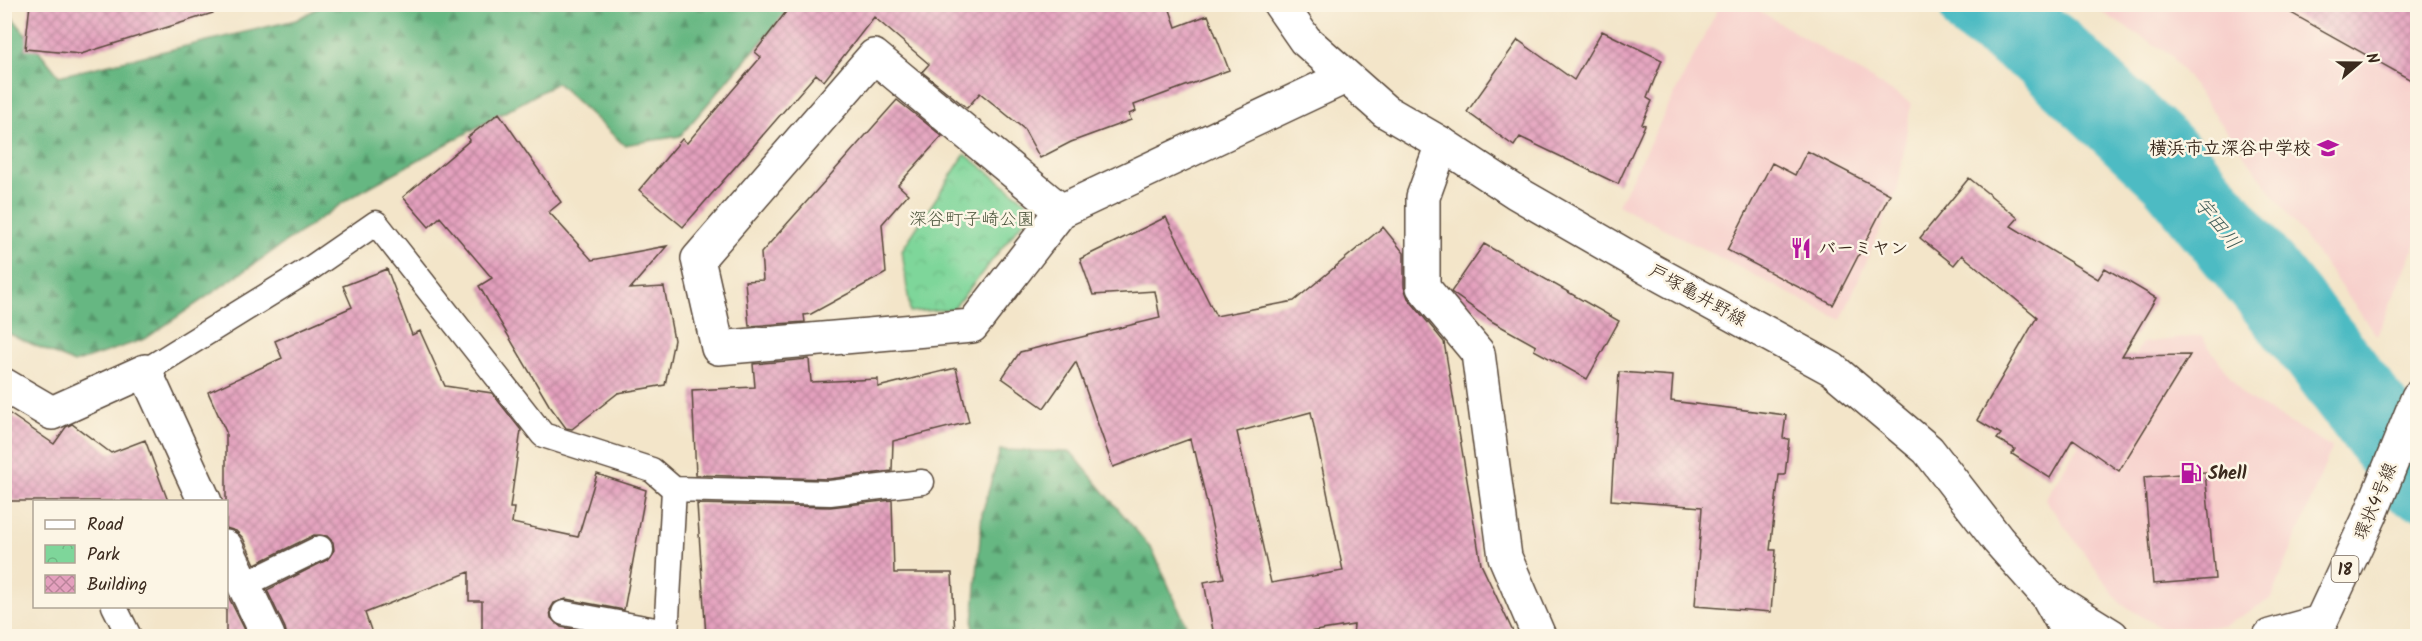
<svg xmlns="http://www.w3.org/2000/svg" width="2422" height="641" viewBox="0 0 2422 641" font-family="Kalam,'Klee One',sans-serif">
  <defs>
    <pattern id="forest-firs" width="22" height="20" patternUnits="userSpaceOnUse" patternTransform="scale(1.5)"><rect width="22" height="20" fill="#66b782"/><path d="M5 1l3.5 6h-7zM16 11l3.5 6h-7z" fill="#55956a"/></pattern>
    <pattern id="park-crowns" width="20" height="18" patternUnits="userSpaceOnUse" patternTransform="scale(1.5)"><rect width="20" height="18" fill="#7ed69a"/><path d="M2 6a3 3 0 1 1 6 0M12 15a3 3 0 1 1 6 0" fill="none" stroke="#6eb884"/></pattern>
    <pattern id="building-cross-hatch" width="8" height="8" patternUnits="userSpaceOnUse" patternTransform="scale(1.5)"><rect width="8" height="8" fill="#e4a0be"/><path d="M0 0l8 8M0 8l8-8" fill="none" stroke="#ba839a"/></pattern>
  </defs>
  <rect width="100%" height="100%" fill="#fcf5e5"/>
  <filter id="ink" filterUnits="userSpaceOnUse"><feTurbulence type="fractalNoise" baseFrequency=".0167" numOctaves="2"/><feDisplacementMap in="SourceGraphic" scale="12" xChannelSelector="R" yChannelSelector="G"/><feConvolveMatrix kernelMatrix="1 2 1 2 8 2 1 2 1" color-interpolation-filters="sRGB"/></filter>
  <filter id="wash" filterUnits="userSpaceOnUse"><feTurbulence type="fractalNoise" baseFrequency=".008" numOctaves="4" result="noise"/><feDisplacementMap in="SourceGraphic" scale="24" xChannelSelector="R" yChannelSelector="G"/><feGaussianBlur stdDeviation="1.35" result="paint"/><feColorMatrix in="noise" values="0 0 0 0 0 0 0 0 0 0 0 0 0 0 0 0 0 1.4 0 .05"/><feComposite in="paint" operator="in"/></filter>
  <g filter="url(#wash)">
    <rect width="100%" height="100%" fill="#f3e5c9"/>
    <!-- built -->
    <path fill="#f7d0cc" d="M 1720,5 L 1750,5 L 1911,103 L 1898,188 L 1841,320 L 1618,205 Z
      M 2090,5 L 2417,5 L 2417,241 L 2377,336 L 2171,55 Z
      M 2201,336 L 2245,397 L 2332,447 L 2272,598 L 2224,626 L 2161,628 L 2120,603 L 2045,499 L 2142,343 Z"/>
    <!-- forest -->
    <path fill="url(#forest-firs)" stroke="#507050" stroke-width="1.5" d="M 323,5 L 793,5 L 680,136 L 624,145 L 557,83 L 353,196 L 145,339 L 74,363 L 5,332 L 4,7 L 59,76 L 296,20 Z
      M 1000,450 L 1071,452 L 1153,551 L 1191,636 L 972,636 L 982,514 Z"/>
    <!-- park -->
    <path fill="url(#park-crowns)" stroke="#5c805c" stroke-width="1.5" d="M 965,154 L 1034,208 L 953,309 L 910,312 L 902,250 Z"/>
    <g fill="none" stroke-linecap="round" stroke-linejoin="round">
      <!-- river -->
      <path stroke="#4dbbc3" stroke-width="82" d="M 1980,4 L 2047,51 L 2175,171 L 2321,349 L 2418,478"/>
    </g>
    <g id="blocks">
      <!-- building -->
      <path fill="url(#building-cross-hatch)" fill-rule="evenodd" d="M 30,4 L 212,4 L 213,13 L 81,54 L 25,49 Z
        M 792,4 L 1168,4 L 1176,27 L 1208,15 L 1229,70 L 1134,105 L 1136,111 L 1129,114 L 1131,120 L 1071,142 L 1040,158 L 1024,129 L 980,93 L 967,108 L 922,72 L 929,64 L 874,17 L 824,81 L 816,74 L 683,227 L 639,190 L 682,139 L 687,143 L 761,57 L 755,52 Z
        M 2275,4 L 2418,4 L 2418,84 Z
        M 1602,31 L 1662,60 L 1647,98 L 1652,101 L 1642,124 L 1645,125 L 1618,184 L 1520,137 L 1514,146 L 1467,112 L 1518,40 L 1574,80 Z
        M 897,100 L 942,136 L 898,185 L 908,194 L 882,224 L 886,273 L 811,314 L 804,315 L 805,322 L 749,326 L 745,281 L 763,280 L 761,253 Z
        M 499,113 L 561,202 L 549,212 L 592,260 L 667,246 L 630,289 L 664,287 L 674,340 L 665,385 L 618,393 L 572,429 L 566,428 L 549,405 L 479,286 L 492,278 L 440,217 L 429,227 L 403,197 L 470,140 L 468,137 Z
        M 1807,151 L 1890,194 L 1833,305 L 1727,250 L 1772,163 L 1795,175 Z
        M 1969,178 L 2018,218 L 2011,226 L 2098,279 L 2105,268 L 2156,298 L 2122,356 L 2190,355 L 2119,471 L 2073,439 L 2050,478 L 2012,454 L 2015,449 L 1997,439 L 2001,434 L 1977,420 L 2037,317 L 1962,255 L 1954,265 L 1920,238 Z
        M 1166,217 L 1216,316 L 1294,301 L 1383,227 L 1404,253 L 1404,287 L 1408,298 L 1444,342 L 1481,564 L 1515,636 L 1353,636 L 1354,625 L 1283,636 L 1214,636 L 1204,582 L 1224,578 L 1195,451 L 1193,452 L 1190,439 L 1113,467 L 1076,362 L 1044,408 L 1002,378 L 1020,352 L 1160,318 L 1155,291 L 1093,295 L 1080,259 ZM 1311,412 L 1343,571 L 1271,583 L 1237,432 Z
        M 1484,244 L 1619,321 L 1587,379 L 1534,350 L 1536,346 L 1493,322 L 1451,292 Z
        M 387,269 L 412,335 L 420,331 L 445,386 L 492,393 L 521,430 L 510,508 L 514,508 L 512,523 L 578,537 L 597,474 L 646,490 L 624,610 L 566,599 L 554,603 L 550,610 L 551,618 L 561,627 L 612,636 L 482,636 L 482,601 L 469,601 L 469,572 L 365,613 L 373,636 L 287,636 L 285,628 L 267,590 L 327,560 L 334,550 L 333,542 L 327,536 L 314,535 L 255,564 L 243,538 L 236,531 L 226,528 L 226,432 L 208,392 L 282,358 L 275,341 L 352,307 L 343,286 Z
        M 809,359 L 811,382 L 878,379 L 878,387 L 956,368 L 969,422 L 893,441 L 892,471 L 829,479 L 696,475 L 692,390 L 755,387 L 753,364 Z
        M 1619,372 L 1673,376 L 1671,401 L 1786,415 L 1783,438 L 1789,439 L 1785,475 L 1779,475 L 1770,550 L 1776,550 L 1771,612 L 1695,606 L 1702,507 L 1611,500 Z
        M 4,410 L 54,444 L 66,427 L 72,424 L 111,453 L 145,440 L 168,501 L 4,501 Z
        M 2205,472 L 2215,579 L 2153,584 L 2144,477 Z
        M 892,500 L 894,573 L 952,573 L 955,636 L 706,636 L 697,504 L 830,507 Z
        M 226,592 L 248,636 L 226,636 Z"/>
    </g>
  </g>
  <g filter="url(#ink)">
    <use href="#blocks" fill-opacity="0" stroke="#574638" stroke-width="1.5"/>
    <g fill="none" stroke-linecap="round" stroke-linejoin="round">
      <defs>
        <path id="lane" d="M 145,371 L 308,270 L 376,223 L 543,435 L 652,470 L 674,489 L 666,636
          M 674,489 L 830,493 L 922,482
          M 244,585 L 320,548
          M 114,606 L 129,636
          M 564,613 L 666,632"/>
        <path id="street" d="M 1442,144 L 1423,197 L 1423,287 L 1478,353 L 1505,557 L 1539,636
          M 1061,211 L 874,56 L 698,259 L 718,348 L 972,326 L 1061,211 L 1345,77
          M 4,385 L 52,413 L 145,371 L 205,502
          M 226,547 L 268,636"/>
        <path id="secondary" d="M 1280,4 L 1305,40 L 1385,111 L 1442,144 L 1517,193 L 1651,270 L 1832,369 L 1928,450 L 1998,540 L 2047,595 L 2070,636
          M 2051,598 L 2112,636
          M 2270,636 L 2320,622"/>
        <path id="primary" d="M 2314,636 L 2370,516 L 2418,397"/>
      </defs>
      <!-- lane casing -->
      <use href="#lane" stroke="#574638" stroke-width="27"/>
      <!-- street casing -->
      <use href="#street" stroke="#574638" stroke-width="36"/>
      <!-- secondary casing -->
      <use href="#secondary" stroke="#574638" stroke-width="36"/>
      <!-- primary casing -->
      <use href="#primary" stroke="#574638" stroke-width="36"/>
      <!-- lane -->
      <use href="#lane" stroke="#fff" stroke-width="24"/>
      <!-- street -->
      <use href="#street" stroke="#fff" stroke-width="33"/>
      <!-- secondary -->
      <use href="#secondary" stroke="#fff" stroke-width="33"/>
      <!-- primary -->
      <use href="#primary" stroke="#fff" stroke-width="33"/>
    </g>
  </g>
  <!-- icons -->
  <defs>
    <symbol id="school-bare" viewBox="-9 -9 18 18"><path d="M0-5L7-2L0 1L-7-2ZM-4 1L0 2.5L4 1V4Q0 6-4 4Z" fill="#b5179e" stroke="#fcf5e5" stroke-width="2.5" paint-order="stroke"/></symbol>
    <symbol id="restaurant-bare" viewBox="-9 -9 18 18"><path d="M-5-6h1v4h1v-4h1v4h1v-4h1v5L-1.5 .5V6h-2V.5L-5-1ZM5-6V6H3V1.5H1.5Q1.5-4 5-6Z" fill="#b5179e" stroke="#fcf5e5" stroke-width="2.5" paint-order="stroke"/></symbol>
    <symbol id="fuel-bare" viewBox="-9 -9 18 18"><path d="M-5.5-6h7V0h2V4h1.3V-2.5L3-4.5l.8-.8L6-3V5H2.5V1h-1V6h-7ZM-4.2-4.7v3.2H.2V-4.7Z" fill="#b5179e" stroke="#fcf5e5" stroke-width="2.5" paint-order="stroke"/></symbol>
  </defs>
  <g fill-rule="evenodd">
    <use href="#school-bare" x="2313" y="133" width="30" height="30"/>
    <use href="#restaurant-bare" x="1786" y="233" width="30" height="30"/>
    <use href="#fuel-bare" x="2176" y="458" width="30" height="30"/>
  </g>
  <g text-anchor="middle" stroke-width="5" stroke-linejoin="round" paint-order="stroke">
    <!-- shield labels -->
    <rect fill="#fcf5e5" stroke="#75675a" stroke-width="1.5" x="2331.5" y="556" width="27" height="26" rx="4.5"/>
    <g font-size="16" font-weight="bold" fill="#3b2a1e">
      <text x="2345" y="575">18</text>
    </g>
    <!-- poi labels -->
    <g font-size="18" font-weight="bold" fill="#3b2a1e" stroke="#fcf5e5" text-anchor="start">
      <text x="2311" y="154" text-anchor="end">横浜市立深谷中学校</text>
      <text x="1818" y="254">バーミヤン</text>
      <text x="2208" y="479">Shell</text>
    </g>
    <!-- park labels -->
    <g font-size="18" fill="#4c553d" stroke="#fcf5e5">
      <text x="972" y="225">深谷町子崎公園</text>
    </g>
    <!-- street labels -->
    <g font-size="18" fill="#3b2a1e" stroke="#fcf5e5">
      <text transform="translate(1698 295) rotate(29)" y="6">戸塚亀井野線</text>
      <text transform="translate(2375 501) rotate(-67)" y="6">環状4号線</text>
    </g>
    <!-- water labels -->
    <g font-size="20" font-style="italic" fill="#415d58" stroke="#fcf5e5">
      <text transform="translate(2218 223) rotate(51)" y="7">宇田川</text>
    </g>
  </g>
  <!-- margin -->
  <rect width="2422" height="641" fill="none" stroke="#fcf5e5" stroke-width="24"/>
  <!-- legend -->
  <rect x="33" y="500" width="195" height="108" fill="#fcf5e5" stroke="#afa495" stroke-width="1.5"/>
  <rect x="45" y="520" width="30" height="9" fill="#ffffff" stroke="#afa495" stroke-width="1.5"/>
  <text x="87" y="530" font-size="18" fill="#3b2a1e">Road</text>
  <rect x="45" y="545" width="30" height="18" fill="url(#park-crowns)" stroke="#afa495" stroke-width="1.5"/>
  <text x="87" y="560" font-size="18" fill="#3b2a1e">Park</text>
  <rect x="45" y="575" width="30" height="18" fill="url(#building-cross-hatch)" stroke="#afa495" stroke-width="1.5"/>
  <text x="87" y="590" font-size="18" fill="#3b2a1e">Building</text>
  <!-- north arrow -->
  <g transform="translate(2359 63) rotate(70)" stroke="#fcf5e5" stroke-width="4.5" paint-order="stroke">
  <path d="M0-4.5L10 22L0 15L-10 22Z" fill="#3b2a1e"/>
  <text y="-9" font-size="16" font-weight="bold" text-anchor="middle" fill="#3b2a1e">N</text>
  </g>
</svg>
